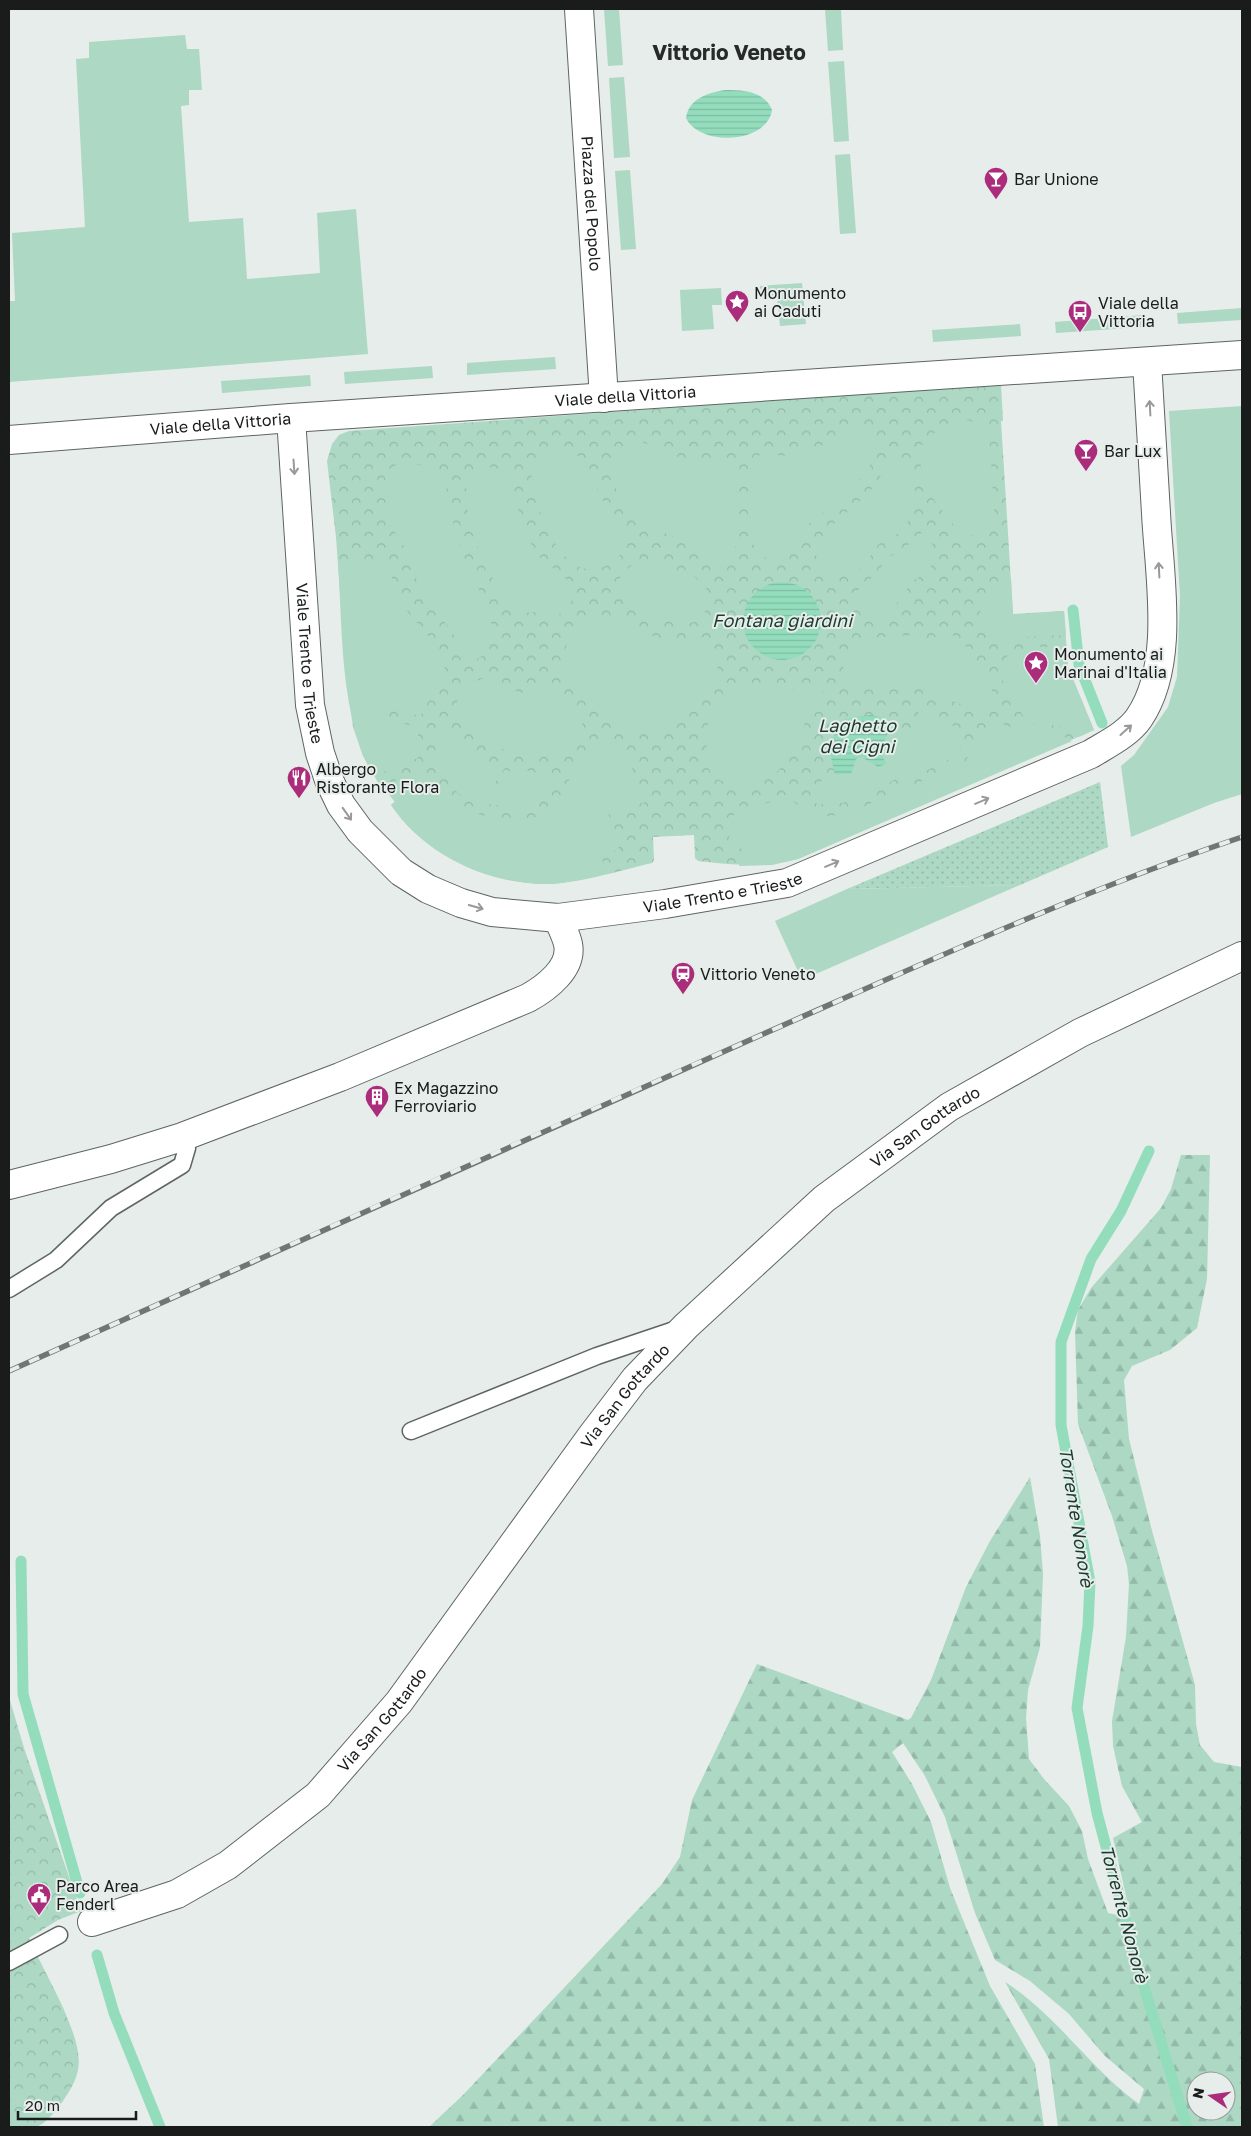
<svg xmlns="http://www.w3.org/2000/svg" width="1251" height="2136" viewBox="0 0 1251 2136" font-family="'Golos Text',sans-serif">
  <defs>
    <pattern id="grass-dots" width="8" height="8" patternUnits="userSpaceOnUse" patternTransform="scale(1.25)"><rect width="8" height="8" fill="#acd8c4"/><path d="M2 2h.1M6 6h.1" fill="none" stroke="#93b9a8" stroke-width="1.8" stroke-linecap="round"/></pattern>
    <pattern id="forest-firs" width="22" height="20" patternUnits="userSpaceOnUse" patternTransform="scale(1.25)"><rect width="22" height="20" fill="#acd8c4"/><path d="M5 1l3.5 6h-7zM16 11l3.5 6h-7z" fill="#93b9a8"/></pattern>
    <pattern id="park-crowns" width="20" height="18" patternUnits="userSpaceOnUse" patternTransform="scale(1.25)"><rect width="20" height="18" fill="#acd8c4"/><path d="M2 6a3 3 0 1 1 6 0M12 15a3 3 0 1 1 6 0" fill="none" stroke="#93b9a8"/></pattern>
    <pattern id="water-rules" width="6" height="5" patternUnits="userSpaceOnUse" patternTransform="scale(1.25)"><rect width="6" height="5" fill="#93ddbd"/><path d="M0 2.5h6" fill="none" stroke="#7ebda2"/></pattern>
  </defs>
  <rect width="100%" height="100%" fill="#e6edea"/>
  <!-- grass -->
  <path fill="url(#grass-dots)" d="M 1100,782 L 1108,847 L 1020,885 L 847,889 Z"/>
  <!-- forest -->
  <path fill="url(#forest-firs)" fill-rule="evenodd" d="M 1181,1155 L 1210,1155 L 1207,1279 L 1197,1328 L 1170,1350 L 1132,1366 L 1124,1380 L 1129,1439 L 1151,1527 L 1195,1685 L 1196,1724 L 1200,1745 L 1214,1762 L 1242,1767 L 1242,2127 L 1058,2127 L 1049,2059 L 1005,1982 C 1057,2015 1089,2068 1139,2104 L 1144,2089 L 1105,2056 L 1069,2014 L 1030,1981 L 995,1960 L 975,1913 L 945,1817 L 925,1776 L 903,1743 L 892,1752 L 912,1784 L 931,1822 L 950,1888 L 990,1986 L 1035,2064 L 1044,2127 L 429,2127 L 463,2095 L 662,1884 L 680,1857 L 692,1800 L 757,1664 L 908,1720 L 911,1718 L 931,1680 L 966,1587 L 990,1541 L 1030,1477 L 1040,1536 L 1043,1574 L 1040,1647 L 1028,1690 L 1026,1718 L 1029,1759 L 1044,1779 L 1069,1806 L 1082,1831 L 1088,1859 L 1108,1913 L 1131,1918 L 1113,1838 L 1142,1822 L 1122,1786 L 1113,1746 L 1112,1721 L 1126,1637 L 1129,1584 L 1127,1566 L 1112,1516 L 1078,1424 L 1075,1332 L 1078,1310 L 1091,1288 L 1161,1208 L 1171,1189 ZM 1196,2081 L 1226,2081 L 1226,2111 L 1196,2111 Z"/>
  <!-- park -->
  <path fill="url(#park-crowns)" d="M 1001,384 L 1003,421 L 1001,421 L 1013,614 L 1064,611 L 1068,667 L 1094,730 L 798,859 C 759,868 737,865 698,861 L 695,858 L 694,835 L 653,837 L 654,860 L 652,863 C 617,871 579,884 543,884 C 485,883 424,854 391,805 L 395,802 L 388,793 L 385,795 L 363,756 L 353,727 L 346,676 L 336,537 L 327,461 L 332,444 L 339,435 L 349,431 Z
    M 9,1697 L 24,1748 L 81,1911 L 58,1920 L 29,1938 C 42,1970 85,2036 78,2070 C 76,2081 69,2092 63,2101 C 57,2109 46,2124 36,2127 C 28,2130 16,2127 9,2127 Z"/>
  <!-- garden -->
  <path fill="#acd8c4" d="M 604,9 L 619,9 L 623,65 L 608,66 Z
    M 825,9 L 841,9 L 843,50 L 828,51 Z
    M 185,35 L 187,49 L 199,49 L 202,90 L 189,90 L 189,105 L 181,106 L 189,222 L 243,218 L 247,279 L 320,273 L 317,213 L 356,209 L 368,354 L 9,382 L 9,301 L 15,301 L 12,233 L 85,227 L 76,59 L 89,58 L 89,42 Z
    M 844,61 L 849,141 L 834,142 L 828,62 Z
    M 624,77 L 630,157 L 614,158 L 609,78 Z
    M 850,154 L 856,233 L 840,234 L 835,155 Z
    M 630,170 L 636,249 L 621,250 L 615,171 Z
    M 802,283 L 806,324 L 780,326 L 777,297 L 761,298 L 760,286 Z
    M 721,288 L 722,305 L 712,305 L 714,329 L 682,331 L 680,290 Z
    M 1242,308 L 1242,320 L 1178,324 L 1177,313 Z
    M 1143,315 L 1144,327 L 1056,333 L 1055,322 Z
    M 1020,324 L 1021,336 L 933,342 L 932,330 Z
    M 555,357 L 556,369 L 467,375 L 467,363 Z
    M 432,366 L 433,378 L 345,384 L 344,372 Z
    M 310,375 L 311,386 L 222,393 L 221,381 Z
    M 1242,406 L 1242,794 L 1214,803 L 1131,837 L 1121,766 L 1134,755 L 1168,707 L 1177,677 L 1180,596 L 1169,411 Z
    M 964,419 L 985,426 L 989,431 L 995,523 L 993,526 L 969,537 C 958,536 956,527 949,519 C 927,492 922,485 919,449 L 924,442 L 932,437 L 939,427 Z
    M 860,425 C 876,432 879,442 873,458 C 865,482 832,505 812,521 C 800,531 797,559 779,560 C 771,561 761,557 756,550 C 745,535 746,456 766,450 C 784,455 777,461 797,449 L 813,450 L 831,441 L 841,429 Z
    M 642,442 L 683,459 L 697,462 L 706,462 L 722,455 L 733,461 L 736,470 C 736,487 738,555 732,565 C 715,573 701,551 687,543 C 670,534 651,529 636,516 C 630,511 626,504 622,498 C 603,470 602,445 642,442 Z
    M 560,450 C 591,455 590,473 601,498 C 608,511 623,521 628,535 C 631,541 625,550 620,555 C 579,596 549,541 538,505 C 535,495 530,479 532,468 C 533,465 536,461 538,458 Z
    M 899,457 L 903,459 C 908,471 917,489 917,502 C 917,510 905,526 900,532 C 893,538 883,540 877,546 C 872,551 870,559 865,565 C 848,582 823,577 816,555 L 816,550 L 825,532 L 869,493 L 892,459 Z
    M 407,463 L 426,466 L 446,486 L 454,527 L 462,552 L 487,608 L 492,626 L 488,649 L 485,654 L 477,659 L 466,655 L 452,632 L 420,589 L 407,551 L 392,528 L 386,499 L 385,477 L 390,469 L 397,464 Z
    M 489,467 C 518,471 512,486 518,509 C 522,524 529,542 538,555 C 547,567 570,576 573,591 C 575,603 563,612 554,617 L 535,612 L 513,614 L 502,605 L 494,580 L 483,564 L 469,520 L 465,493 L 469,480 L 478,469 Z
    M 923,532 C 937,543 935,554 930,570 L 913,581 L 890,613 L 880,619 L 867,619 L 860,613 L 857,591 L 878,572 L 887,558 L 903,550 L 918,535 Z
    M 375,559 L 385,562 C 393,577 397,595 405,608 C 416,624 447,651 445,673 C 443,687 426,700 421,716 L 390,709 L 386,706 L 382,708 L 379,719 L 382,722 L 386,720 L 418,727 L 418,758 L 373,776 C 339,711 343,633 338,562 Z
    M 652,561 L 674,577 L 688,572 L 703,584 L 709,593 L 703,620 C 680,631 599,608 622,575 C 629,564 639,562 652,561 Z
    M 1011,578 L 1013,615 L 1064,611 L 1066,635 L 1026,637 L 1003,644 C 989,638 974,616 983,601 C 988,592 1003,584 1011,578 Z
    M 602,615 C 621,616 637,632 656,637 C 673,642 691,635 708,638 C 723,655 720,672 708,689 C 688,721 647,747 611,720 C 604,714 600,706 594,700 C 586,691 574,686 567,678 C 563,673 563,666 564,660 C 565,636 579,619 602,615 Z
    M 909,635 L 928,638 L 951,635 L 958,637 L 965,645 L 992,689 C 993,698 992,704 983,708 C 970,713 941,693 926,690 C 902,684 862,701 846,676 C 842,670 843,665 846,659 C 850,652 851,645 857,639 Z
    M 1037,647 L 1067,647 L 1068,667 L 1094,730 L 1079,737 L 1068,730 L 1023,716 L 1003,682 L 1000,667 L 1006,666 L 1008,662 L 1006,657 L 1023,650 Z
    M 489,676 C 500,679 507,689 519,692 C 529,695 536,688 545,689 C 563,692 598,724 575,742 C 566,749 551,755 540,755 C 521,753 498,750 481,740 C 463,729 445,701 468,685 C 475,681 482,679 489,676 Z
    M 812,683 L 821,686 C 828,702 811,712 804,725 C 797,742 789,761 775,774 C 763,786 718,790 710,771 C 708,768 709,763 709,760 C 705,733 700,735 716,711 C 721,704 723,693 730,688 C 747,676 771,692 790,690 C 797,689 805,685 812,683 Z
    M 919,710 C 931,716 948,720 958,730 C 982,754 921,772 906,778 C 897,777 892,780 886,786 C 863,796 840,809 814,803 L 818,783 L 835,774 L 851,773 L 856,759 L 862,757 L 878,767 L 880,750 L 891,727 L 899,734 L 915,729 Z
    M 1017,719 L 1045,727 L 1072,741 L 798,859 L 772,865 L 739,866 L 744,850 L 728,843 L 736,806 L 753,807 L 786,798 C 796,801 802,811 813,814 C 838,822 866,805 889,795 L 896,795 L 909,787 L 965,762 L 982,733 L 1004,724 L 1009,727 L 1016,725 Z
    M 442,728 L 448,728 C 464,748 479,762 505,768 L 481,803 C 472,801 463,798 456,791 C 445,779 424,740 442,728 Z
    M 609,743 L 618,744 L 631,752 L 633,780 L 638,792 L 646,802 L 608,812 L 619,849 L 601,857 L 607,873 C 586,878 563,885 542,884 C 485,882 424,854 391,805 L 395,802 L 388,793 L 385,795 L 380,787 L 424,769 C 433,783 443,797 457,806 C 477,818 531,825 550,811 C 561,802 564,790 570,778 C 580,761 591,750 609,743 Z
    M 511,769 C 520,771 535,770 542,775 C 555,783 550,800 536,804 C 520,809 502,805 485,804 Z
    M 1020,885 L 802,980 L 775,921 L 847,889 Z"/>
  <!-- water -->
  <path fill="url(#water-rules)" d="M 725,90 C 743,90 765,91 772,110 C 767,144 700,147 686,118 C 689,98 708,93 725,90 Z
    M743 621a39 39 0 1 1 78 0a39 39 0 1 1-78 0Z
    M 871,715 L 885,718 L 891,727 L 880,750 L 886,764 L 878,767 L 862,757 L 856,759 L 851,774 L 835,774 L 828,746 L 844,719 Z"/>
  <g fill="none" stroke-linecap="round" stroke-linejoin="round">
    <!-- stream -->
    <path stroke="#93ddbd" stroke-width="11" d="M 1073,610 L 1079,665 L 1102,723
      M 1149,1151 L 1121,1211 L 1091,1259 L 1061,1342 L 1061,1425 L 1090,1582 L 1088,1626 L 1077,1708 L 1097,1813 L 1141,1977 L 1187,2127
      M 21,1561 L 23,1694 L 80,1893
      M 97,1955 L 114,2013 L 160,2127"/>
    <defs>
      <path id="lane" d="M 9,1289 L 56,1260 L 111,1208 L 182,1165 L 187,1148 L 182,1137
        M 411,1431 L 597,1356 L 677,1329
        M 9,1962 L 59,1935"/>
      <g id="street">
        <path id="s1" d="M 579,9 L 604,398"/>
        <path id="s2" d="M 291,418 L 310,705 L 320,753 L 329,780 L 341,805 L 360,831 L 401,872 L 428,889 L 461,903 L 492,912 L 558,918 L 665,904 L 787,883 L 1091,754 C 1107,744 1128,734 1139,718 C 1176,664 1159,575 1156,513 C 1153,463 1150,412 1147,362"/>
        <path d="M 9,1185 L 111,1159 L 182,1137 L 340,1077 L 528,998 C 546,988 573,968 568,944 C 566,935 561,926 558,918"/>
        <path id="s3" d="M 92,1922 L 177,1894 L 228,1865 L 318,1795 L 399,1702 L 593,1434 L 635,1379 L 686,1326 L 824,1199 L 949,1107 L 1080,1033 L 1242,956"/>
      </g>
      <g id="secondary">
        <path id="s4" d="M 9,440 L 291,418 L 1242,355"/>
      </g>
    </defs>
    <!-- lane casing -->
    <use href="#lane" stroke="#5e6562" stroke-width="19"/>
    <!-- street casing -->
    <use href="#street" stroke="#5e6562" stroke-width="30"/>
    <!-- secondary casing -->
    <use href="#secondary" stroke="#5e6562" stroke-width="30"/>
    <!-- lane -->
    <use href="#lane" stroke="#fff" stroke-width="16"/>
    <!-- street -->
    <use href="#street" stroke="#fff" stroke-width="28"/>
    <!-- secondary -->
    <use href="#secondary" stroke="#fff" stroke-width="28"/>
    <defs>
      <path id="rail" d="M 9,1371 C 260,1259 510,1145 761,1035 C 920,965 1078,892 1242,837"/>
    </defs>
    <!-- rail casing -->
    <use href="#rail" stroke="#717674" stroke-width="5.5"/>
    <!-- rail -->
    <use href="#rail" stroke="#e6edea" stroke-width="4" stroke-dasharray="11" stroke-linecap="butt"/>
  </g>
  <!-- one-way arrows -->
  <defs><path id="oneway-shaft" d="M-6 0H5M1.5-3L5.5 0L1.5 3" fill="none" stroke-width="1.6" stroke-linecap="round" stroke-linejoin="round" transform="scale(1.25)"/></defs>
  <g stroke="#989998">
    <use href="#oneway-shaft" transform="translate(1150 408) rotate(-93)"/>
    <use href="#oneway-shaft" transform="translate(294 467) rotate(86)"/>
    <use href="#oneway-shaft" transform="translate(1159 570) rotate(-93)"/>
    <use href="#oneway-shaft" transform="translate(1126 730) rotate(-42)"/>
    <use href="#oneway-shaft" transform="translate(982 801) rotate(-23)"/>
    <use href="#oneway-shaft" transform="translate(347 814) rotate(55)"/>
    <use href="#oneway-shaft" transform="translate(832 864) rotate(-23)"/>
    <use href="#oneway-shaft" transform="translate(476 907) rotate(16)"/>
  </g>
  <!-- icons -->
  <defs>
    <symbol id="bar-pin" viewBox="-11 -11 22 30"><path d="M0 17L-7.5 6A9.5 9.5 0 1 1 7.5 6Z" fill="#ab2c7b" stroke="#e6edea"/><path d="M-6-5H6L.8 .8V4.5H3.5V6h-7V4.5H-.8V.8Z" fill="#fff"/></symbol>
    <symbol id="sight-pin" viewBox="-11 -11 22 30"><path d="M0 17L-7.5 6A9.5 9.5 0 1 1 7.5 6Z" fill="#ab2c7b" stroke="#e6edea"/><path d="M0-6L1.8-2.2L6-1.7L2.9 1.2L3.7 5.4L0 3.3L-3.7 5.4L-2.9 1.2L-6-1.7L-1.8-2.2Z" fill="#fff"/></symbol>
    <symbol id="bus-pin" viewBox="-11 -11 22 30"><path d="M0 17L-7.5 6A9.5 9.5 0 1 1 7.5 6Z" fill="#ab2c7b" stroke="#e6edea"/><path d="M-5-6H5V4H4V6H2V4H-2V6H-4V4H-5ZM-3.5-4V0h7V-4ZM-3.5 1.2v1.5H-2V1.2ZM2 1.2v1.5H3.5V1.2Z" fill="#fff"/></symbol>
    <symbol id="restaurant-pin" viewBox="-11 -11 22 30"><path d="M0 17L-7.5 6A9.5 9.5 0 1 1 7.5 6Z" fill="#ab2c7b" stroke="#e6edea"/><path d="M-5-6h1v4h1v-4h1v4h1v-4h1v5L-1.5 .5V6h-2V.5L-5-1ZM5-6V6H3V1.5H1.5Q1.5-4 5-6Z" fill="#fff"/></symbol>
    <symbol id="station-pin" viewBox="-11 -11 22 30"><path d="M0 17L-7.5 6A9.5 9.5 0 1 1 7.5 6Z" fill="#ab2c7b" stroke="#e6edea"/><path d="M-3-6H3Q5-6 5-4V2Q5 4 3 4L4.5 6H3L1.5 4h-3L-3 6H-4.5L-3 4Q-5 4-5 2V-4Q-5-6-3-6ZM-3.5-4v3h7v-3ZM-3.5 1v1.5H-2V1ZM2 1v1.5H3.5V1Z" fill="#fff"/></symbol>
    <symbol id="building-pin" viewBox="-11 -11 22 30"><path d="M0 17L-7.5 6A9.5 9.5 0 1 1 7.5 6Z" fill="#ab2c7b" stroke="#e6edea"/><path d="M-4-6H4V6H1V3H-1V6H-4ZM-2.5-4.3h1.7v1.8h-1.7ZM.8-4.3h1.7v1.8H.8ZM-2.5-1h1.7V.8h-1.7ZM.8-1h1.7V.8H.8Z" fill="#fff"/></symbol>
    <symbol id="civic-pin" viewBox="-11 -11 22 30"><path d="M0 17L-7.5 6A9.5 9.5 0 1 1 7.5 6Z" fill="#ab2c7b" stroke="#e6edea"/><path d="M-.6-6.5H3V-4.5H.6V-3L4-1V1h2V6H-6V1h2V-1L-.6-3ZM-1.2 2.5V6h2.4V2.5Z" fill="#fff"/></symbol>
  </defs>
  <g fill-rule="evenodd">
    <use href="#bar-pin" x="982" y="165" width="28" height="38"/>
    <use href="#sight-pin" x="723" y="288" width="28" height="38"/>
    <use href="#bus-pin" x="1066" y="298" width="28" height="38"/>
    <use href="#bar-pin" x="1072" y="437" width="28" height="38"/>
    <use href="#sight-pin" x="1022" y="649" width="28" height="38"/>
    <use href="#restaurant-pin" x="285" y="764" width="28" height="38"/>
    <use href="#station-pin" x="669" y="960" width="28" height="38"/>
    <use href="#building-pin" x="363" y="1083" width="28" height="38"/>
    <use href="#civic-pin" x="25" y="1881" width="28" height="38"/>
  </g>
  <g text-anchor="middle" stroke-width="4" stroke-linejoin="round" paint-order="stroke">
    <!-- poi labels -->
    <g font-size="16" fill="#191c1b" stroke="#e6edea" text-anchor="start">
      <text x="1014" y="185">Bar Unione</text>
      <text x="754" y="299">Monumento<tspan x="754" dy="18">ai Caduti</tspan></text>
      <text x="1098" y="309">Viale della<tspan x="1098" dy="18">Vittoria</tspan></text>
      <text x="1104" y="457">Bar Lux</text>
      <text x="1054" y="660">Monumento ai<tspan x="1054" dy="18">Marinai d'Italia</tspan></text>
      <text x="316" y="775">Albergo<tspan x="316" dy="18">Ristorante Flora</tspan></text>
      <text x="700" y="980">Vittorio Veneto</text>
      <text x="394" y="1094">Ex Magazzino<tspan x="394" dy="18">Ferroviario</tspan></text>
      <text x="56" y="1892">Parco Area<tspan x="56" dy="18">Fenderl</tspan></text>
    </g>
    <!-- street labels -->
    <g font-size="16" fill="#191c1b" stroke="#e6edea">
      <text dy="6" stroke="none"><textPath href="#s1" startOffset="195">Piazza del Popolo</textPath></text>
      <text dy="6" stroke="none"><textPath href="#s4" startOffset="618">Viale della Vittoria</textPath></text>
      <text dy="6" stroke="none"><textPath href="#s4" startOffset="212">Viale della Vittoria</textPath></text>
      <text dy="6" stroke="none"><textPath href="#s2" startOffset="246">Viale Trento e Trieste</textPath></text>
      <text dy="6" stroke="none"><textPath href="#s2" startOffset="816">Viale Trento e Trieste</textPath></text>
      <text dy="6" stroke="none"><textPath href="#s3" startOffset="1171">Via San Gottardo</textPath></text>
      <text dy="6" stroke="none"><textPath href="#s3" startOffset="766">Via San Gottardo</textPath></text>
      <text dy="6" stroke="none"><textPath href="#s3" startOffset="361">Via San Gottardo</textPath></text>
    </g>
    <!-- water labels -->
    <g font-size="18" font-style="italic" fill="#1a3b2e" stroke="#e6edea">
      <text x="782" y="627">Fontana giardini</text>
      <text x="857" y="732">Laghetto<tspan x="857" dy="21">dei Cigni</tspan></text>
      <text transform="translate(1076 1517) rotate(81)" y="6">Torrente Nonorè</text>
      <text transform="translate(1124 1914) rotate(75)" y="6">Torrente Nonorè</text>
    </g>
    <!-- district labels -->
    <g font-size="21" font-weight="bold" fill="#262b29" stroke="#e6edea">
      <text x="729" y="60">Vittorio Veneto</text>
    </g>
  </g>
  <!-- border -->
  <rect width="1251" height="2136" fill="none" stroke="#191c1b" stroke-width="20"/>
  <!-- north arrow -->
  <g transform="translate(1211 2096) rotate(283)"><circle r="24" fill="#e6edea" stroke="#949997"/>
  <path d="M0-4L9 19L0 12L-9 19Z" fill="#ab2c7b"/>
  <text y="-8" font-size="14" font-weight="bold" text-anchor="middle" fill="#191c1b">N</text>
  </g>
  <!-- scale -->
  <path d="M18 2111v8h118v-8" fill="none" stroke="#191c1b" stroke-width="2.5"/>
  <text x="25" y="2111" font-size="15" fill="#191c1b" stroke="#e6edea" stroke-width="4" paint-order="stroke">20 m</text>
</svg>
